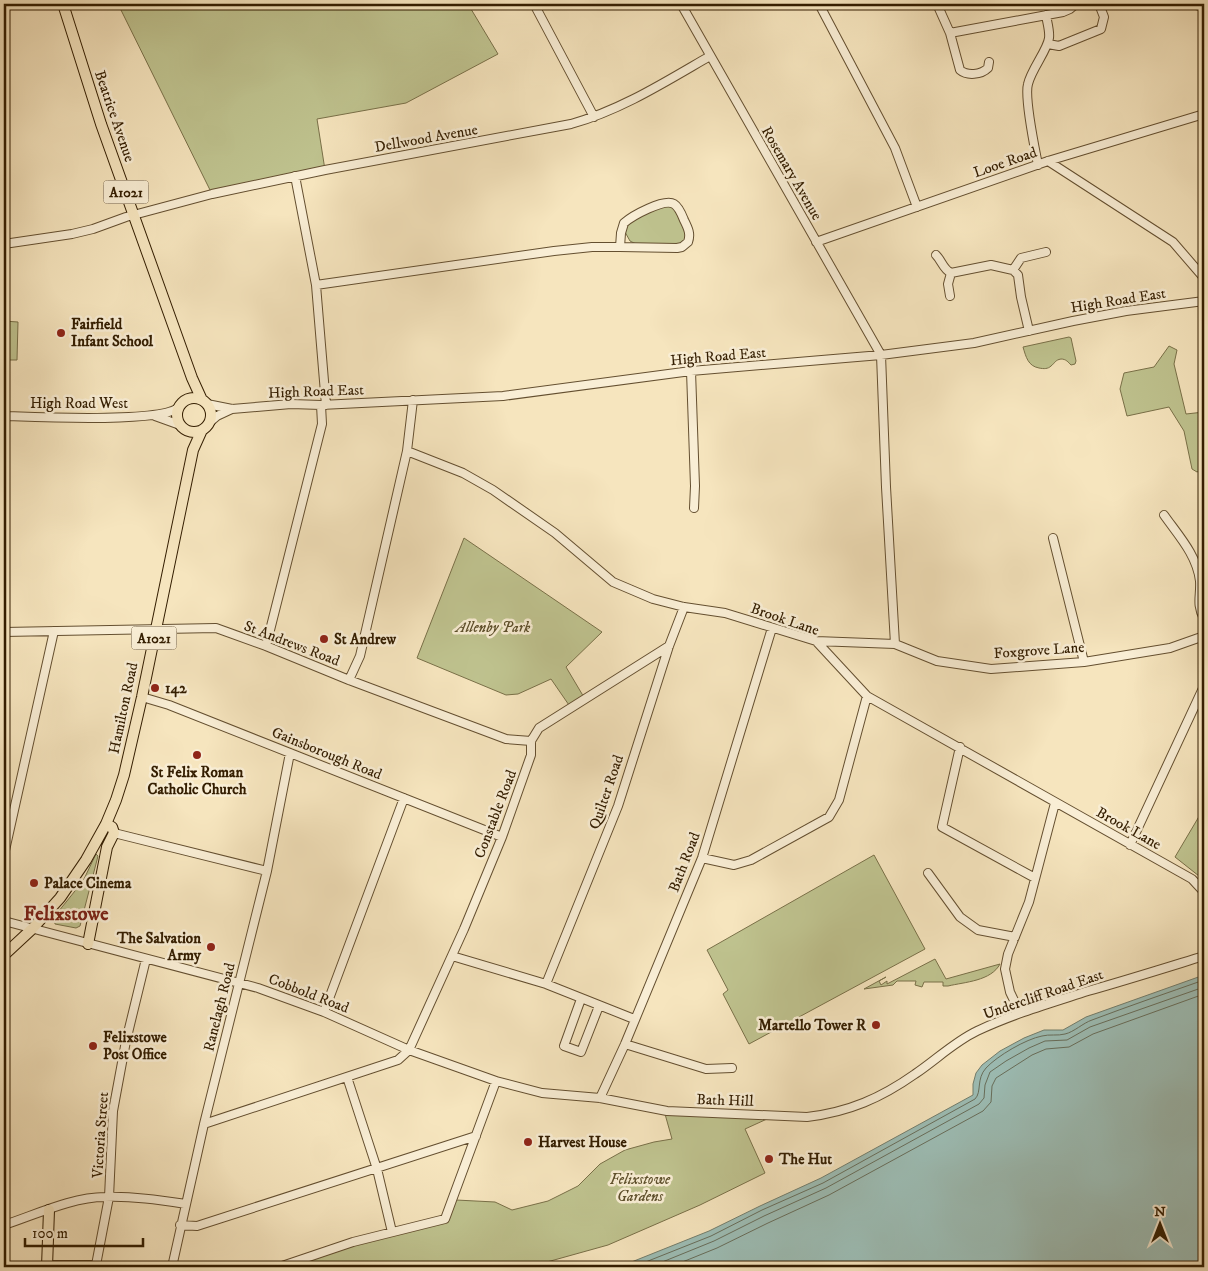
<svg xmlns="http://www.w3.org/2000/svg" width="1208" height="1271" viewBox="0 0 1208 1271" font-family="'IM FELL DW Pica',serif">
  <rect width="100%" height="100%" fill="#f6e5be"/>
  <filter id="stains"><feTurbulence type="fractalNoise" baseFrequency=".004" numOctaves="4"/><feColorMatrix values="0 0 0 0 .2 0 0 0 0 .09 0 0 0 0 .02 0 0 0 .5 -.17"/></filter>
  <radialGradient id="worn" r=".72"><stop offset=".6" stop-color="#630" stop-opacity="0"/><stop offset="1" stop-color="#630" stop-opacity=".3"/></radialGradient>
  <!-- green -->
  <path fill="#bfc38f" stroke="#797048" d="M 118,4 L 468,4 L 498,54 L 406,103 L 317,119 L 325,170 L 212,194 Z
    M 663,205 L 674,207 L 686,231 L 685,240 L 680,245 L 636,244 L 630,241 L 625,232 L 627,223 Z
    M 4,321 L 18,322 L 17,360 L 4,360 Z
    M 1069,337 L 1071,338 L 1076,361 L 1075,364 L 1071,365 C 1068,362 1066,359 1061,359 C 1055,360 1055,363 1051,366 C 1048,369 1044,369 1039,368 C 1028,366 1026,357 1023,347 Z
    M 1169,346 L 1177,350 L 1174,364 L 1186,414 L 1204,412 L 1204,469 L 1197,472 L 1192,469 L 1184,431 L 1169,407 L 1127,416 L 1120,389 L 1124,373 L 1154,367 Z
    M 464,538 L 602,632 L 566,667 L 585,699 L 571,708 L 551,679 L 518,694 L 506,695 L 417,658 Z
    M 1204,808 L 1204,880 L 1175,857 Z
    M 96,854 L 98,856 L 80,926 L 76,928 L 55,924 L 54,917 L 83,881 Z
    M 874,855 L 925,949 L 749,1044 L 723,994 L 728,990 L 707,950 Z
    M 935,959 L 946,979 L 1000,964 C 991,981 965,982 948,986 L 943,986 L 943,982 L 924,982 L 922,987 L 915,985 L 916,981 L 897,981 L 893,985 L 864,989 L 886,977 L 879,981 L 881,985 L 887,981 L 887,984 Z
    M 665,1114 L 767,1119 L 745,1129 L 765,1173 L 700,1205 L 608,1245 L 529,1267 L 285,1267 L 360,1243 L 446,1222 L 456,1200 L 495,1202 L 512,1210 L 548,1201 L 578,1186 L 600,1164 L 625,1150 L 654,1142 L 672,1139 Z"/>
  <!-- water -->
  <path fill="#9dbeb6" stroke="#737e6d" d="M 1204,975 L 1204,1267 L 619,1267 L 709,1231 L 760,1206 L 821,1178 L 973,1095 L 973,1084 L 976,1073 L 982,1065 L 1000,1051 L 1024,1038 L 1044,1030 L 1063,1030 L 1086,1017 Z"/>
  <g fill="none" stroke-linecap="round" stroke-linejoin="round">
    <!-- shore -->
    <path stroke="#686e5b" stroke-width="1" d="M 633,1267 L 711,1236 L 762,1210 L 823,1183 L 975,1099 C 982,1092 976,1079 986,1068 C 997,1056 1026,1039 1042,1036 C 1049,1034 1058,1036 1065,1034 C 1074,1032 1083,1023 1092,1020 C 1129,1006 1167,993 1204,980
      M 650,1267 L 714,1241 L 764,1216 L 826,1188 L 979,1104 L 984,1098 L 985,1085 L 990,1072 L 1006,1061 L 1029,1048 L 1045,1041 L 1067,1040 L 1090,1027 L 1204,987
      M 670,1267 L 717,1248 L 768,1223 L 829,1195 L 983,1111 L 991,1102 L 992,1086 L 996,1078 L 1032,1055 L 1046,1049 L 1069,1047 L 1093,1034 L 1204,994"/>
    <defs>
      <path id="minor" d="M 534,4 L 594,117
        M 681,4 L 881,355 L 886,487 L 895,644
        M 819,4 L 895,148 L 917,207
        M 937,4 L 950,33 L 960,70 C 967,76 981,75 988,68 L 989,62
        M 1191,4 L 1204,7
        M 950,33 L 1063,12 L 1070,9 L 1076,4
        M 1048,44 L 1059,46 L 1101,29 L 1104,17 L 1099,4
        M 1048,161 L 1173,242 L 1204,278
        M 1038,165 C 1035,149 1024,98 1028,84 C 1031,70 1048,49 1049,38 C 1050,31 1047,22 1046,15
        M 295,176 L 316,285 L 326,405
        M 816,242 L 1048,161 L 1204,114
        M 4,244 L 72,234 L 93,229 L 126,217 L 212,194 L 325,170 L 571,124 C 621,110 665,82 710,56
        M 936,255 C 942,261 943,269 951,273 L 991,265 L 1013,270 L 1018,275 L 1021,297 L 1029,331
        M 1013,270 L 1021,258 L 1046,252
        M 316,285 L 554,251 L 592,247 L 620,247 L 621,233 L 624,223 C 632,216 664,198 674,204 C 679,207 682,215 684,220 C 688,228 691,234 688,242 L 682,247 L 677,248 L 620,247
        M 950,296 L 948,284 L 951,273
        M 691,371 L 695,486 L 694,508
        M 413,400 L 407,451 L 463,473 L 493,490 L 555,533 L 613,582 L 653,599 L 684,607 L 725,613 L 816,641 L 867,696 L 1192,879 L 1204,892
        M 207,404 L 232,409 L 291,404 L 321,405 L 503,396 L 691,371 L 881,355 L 974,343 L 1073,321 L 1126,311 L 1204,301
        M 4,416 C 35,417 158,423 178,408
        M 155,416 L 180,425
        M 210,422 L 217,416 L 232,409
        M 1164,515 C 1178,535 1197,555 1200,581 C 1201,597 1196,603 1204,619
        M 1053,538 L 1084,662
        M 4,632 L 216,628 L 266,646 L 349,680 L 506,739 L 531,741
        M 816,641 L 895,644 L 937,661 L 991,669 L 1084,662 L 1170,648 L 1204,636
        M 266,646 L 322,424 L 321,405
        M 349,680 L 360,656 L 407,451
        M 142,697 L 169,705 L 502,837
        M 960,747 L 942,827 L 1035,878
        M 114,833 L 267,871
        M 1130,845 L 1204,686
        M 4,855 L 54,631
        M 702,858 L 734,865 L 751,860 L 829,817 L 839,800 L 867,696
        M 928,873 L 960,917 L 978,930 L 1015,937
        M 4,921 L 258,988 L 324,1012 L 409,1050 L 496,1081 L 542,1093 L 600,1098 L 667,1111 L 807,1117 C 849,1112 881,1098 915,1074 C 936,1060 954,1042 977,1031 C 1013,1014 1051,1003 1088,991 C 1127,980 1165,968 1204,956
        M 452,956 L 546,984 L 634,1019
        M 546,984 L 618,806 L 669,646 L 684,607
        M 581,999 L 564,1046 L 581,1052 L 599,1006
        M 324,1012 L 404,798
        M 1020,1013 L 1010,992 L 1005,969 L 1008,954 L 1029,902 L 1055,803
        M 625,1044 L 706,1069 L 732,1068
        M 347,1077 L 377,1169 L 392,1232
        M 600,1098 L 625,1044 L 702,858 L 772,628
        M 204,1124 L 398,1060 L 409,1050 L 464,929 L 502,837 L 531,755 L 531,741 L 539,728 L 669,646
        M 4,1225 C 35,1215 72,1197 105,1197 C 132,1196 159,1200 186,1204
        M 180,1225 L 197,1226 L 476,1136
        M 47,1265 L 96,1265 L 109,1197 L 113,1111 L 126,1041 L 146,959
        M 172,1267 L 204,1124 L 267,871 L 290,753
        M 279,1267 L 353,1242 L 445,1219 L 496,1081"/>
      <path id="major" d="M 63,4 L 101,124 L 192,378 L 202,400
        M177 415a17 17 0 1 1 34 0a17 17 0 1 1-34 0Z
        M 88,944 L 107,847 L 114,833 L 112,827 L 106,824
        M 4,955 L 32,929 L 60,898 L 86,860 L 106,824 L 116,800 L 124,775 L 142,697 L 193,450 L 202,430
        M 47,1267 L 49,1210"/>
    </defs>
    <!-- minor casing -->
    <use href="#minor" stroke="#644f30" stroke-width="10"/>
    <!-- major casing -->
    <use href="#major" stroke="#331d00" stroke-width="12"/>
    <!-- minor -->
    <use href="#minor" stroke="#f9eed5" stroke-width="8"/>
    <!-- major -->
    <use href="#major" stroke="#f6e5be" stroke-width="10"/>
  </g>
  <!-- markers -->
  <g fill="#8f2418" stroke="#f9eed5" stroke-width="2">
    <circle cx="61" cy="333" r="5"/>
    <circle cx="324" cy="639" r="5"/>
    <circle cx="155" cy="688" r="5"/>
    <circle cx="197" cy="755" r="5"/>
    <circle cx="34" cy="883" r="5"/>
    <circle cx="211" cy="947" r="5"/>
    <circle cx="876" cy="1025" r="5"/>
    <circle cx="93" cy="1046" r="5"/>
    <circle cx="528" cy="1142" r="5"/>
    <circle cx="769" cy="1159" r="5"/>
  </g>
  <g text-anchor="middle" stroke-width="5" stroke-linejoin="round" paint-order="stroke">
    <!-- shield labels -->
    <g fill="#f9eed5" stroke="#6e5c40" stroke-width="1">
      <rect x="103.5" y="180.5" width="45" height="23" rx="4"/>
      <rect x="131.5" y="626.5" width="45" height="23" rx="4"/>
    </g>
    <g font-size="14" font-weight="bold" fill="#331d00">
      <text x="126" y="197">A1021</text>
      <text x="154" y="643">A1021</text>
    </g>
    <!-- street labels -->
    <g font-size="15" fill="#331d00" stroke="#f9eed5">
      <text transform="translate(115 116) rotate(71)" y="5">Beatrice Avenue</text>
      <text transform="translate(426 138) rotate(-10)" y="5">Dellwood Avenue</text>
      <text transform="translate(1005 162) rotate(-19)" y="5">Looe Road</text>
      <text transform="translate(792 173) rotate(60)" y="5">Rosemary Avenue</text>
      <text transform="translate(1118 300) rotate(-9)" y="5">High Road East</text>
      <text transform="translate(718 356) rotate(-5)" y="5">High Road East</text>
      <text transform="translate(316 391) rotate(-2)" y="5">High Road East</text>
      <text x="79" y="408">High Road West</text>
      <text transform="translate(785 619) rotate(19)" y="5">Brook Lane</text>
      <text transform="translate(292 643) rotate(21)" y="5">St Andrews Road</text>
      <text transform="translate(1039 650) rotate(-4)" y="5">Foxgrove Lane</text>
      <text transform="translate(123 708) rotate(-78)" y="5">Hamilton Road</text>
      <text transform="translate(327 753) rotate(22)" y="5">Gainsborough Road</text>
      <text transform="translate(606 792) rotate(-71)" y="5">Quilter Road</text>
      <text transform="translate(495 814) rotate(-69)" y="5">Constable Road</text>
      <text transform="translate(1129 828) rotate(29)" y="5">Brook Lane</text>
      <text transform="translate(684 862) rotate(-69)" y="5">Bath Road</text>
      <text transform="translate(309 993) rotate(21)" y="5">Cobbold Road</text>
      <text transform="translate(1043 994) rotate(-19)" y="5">Undercliff Road East</text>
      <text transform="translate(219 1007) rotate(-76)" y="5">Ranelagh Road</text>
      <text transform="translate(725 1100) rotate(2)" y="5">Bath Hill</text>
      <text transform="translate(100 1135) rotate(-86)" y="5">Victoria Street</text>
    </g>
    <!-- poi labels -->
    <g font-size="15" font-weight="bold" fill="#331d00" stroke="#f9eed5" text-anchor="start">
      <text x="71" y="329">Fairfield<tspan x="71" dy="17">Infant School</tspan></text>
      <text x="334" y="644">St Andrew</text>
      <text x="165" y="693">142</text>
      <text x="197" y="777" text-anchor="middle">St Felix Roman<tspan x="197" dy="17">Catholic Church</tspan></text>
      <text x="44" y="888">Palace Cinema</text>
      <text x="201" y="943" text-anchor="end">The Salvation<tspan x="201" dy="17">Army</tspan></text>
      <text x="866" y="1030" text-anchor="end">Martello Tower R</text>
      <text x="103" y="1042">Felixstowe<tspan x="103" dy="17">Post Office</tspan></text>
      <text x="538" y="1147">Harvest House</text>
      <text x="779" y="1164">The Hut</text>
    </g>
    <!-- park labels -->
    <g font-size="15" font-style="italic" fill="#5d4f2b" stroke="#f9eed5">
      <text x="493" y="632">Allenby Park</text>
      <text x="640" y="1184">Felixstowe<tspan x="640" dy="17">Gardens</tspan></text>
    </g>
    <!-- district labels -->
    <g font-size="20" font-weight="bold" fill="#7a1f14" stroke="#f9eed5">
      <text x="66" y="920">Felixstowe</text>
    </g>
  </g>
  <!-- margin -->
  <rect width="1208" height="1271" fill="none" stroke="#f6e5be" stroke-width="20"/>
  <rect x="5" y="5" width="1198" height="1261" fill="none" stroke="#331d00" stroke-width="2.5"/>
  <rect x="10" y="10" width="1188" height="1251" fill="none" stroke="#331d00"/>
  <!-- north arrow -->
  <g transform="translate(1160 1224)" stroke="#f9eed5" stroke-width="4" paint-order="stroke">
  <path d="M0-4L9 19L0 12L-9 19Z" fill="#331d00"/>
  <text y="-8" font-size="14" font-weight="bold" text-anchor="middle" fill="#331d00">N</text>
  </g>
  <!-- scale -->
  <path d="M25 1238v8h118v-8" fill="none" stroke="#331d00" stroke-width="2.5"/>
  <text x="32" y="1238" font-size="15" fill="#331d00" stroke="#f9eed5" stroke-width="4" paint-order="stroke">100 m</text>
  <rect width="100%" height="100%" filter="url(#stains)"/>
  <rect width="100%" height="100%" fill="url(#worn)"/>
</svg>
